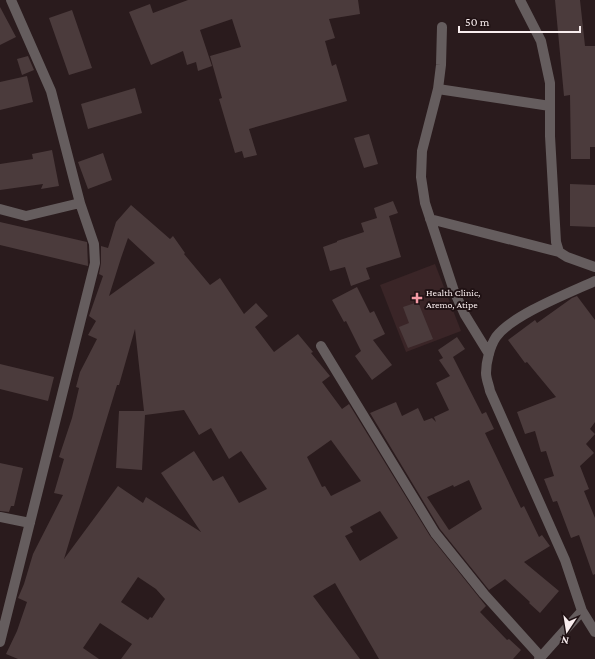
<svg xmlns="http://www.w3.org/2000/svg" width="595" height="659" viewBox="0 0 595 659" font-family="'Crimson Pro',serif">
  <rect width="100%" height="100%" fill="#2a1b1d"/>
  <!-- built -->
  <path fill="#3a2527" d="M 435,264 L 461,331 L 406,352 L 380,285 Z"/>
  <!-- building -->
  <path fill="#4b3b3c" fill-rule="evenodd" d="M 188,0 L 358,0 L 360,14 L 329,19 L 335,38 L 325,41 L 332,66 L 336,64 L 347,101 L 249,129 L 257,155 L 244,158 L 242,151 L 235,153 L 219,99 L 222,98 L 210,56 L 241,47 L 232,19 L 200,30 L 212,66 L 198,71 L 196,62 L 187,65 L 183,51 L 151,65 L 129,12 L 150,4 L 153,13 Z
    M 555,0 L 580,0 L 585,46 L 595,46 L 595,147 L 590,147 L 590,159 L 571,159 L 570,95 L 564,96 Z
    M 0,7 L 16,37 L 0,45 Z
    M 72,10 L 92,68 L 69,75 L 49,18 Z
    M 28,56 L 34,70 L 22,75 L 17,59 Z
    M 27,76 L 33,102 L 0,110 L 0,82 Z
    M 135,88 L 142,113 L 88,129 L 81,104 Z
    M 369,134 L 378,164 L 364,168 L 354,138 Z
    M 52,150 L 59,186 L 41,189 L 43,184 L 0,190 L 0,164 L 33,159 L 32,154 Z
    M 103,153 L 112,180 L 88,189 L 78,162 Z
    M 570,184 L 595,185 L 595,227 L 570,226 Z
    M 393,201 L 398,213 L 389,216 L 401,257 L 366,268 L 370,279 L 351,286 L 345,267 L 330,271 L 323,247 L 337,242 L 337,241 L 364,232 L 361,223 L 377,218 L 374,208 Z
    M 131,205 L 170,239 L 173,236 L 185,253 L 184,254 L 210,285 L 220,278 L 244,314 L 256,303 L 268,316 L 255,327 L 274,352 L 298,334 L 313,352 L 311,353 L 330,376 L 322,382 L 342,409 L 349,404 L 430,536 L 486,606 L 480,612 L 507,640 L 509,639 L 521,650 L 513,659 L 379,659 L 335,583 L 313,596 L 360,659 L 121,659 L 132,644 L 100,623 L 83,648 L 99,659 L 18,659 L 6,654 L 17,631 L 27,602 L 18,598 L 24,584 L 33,554 L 63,495 L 54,493 L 64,459 L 59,457 L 72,418 L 79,388 L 76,387 L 80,372 L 97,339 L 88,335 L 96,321 L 89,316 L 103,276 L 99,274 L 101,263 L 101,246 L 108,248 L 116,222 ZM 128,238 L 155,263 L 109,296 L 121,258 ZM 135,329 L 144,411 L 119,411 L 116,468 L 142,470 L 145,415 L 184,410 L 199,435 L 211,428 L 229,459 L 241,451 L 267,489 L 239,503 L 223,476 L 213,481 L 194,451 L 161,473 L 201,532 L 146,497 L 143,503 L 118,486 L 64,559 L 117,385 L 119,385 ZM 331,440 L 361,481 L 331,496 L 325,486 L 322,487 L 307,457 ZM 380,511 L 398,538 L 360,561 L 345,536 L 353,532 L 350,527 ZM 138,577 L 156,589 L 165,599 L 152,618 L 150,617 L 148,620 L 121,602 Z
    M 0,222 L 87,242 L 88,266 L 0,245 Z
    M 357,287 L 370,313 L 374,311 L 385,334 L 373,340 L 392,365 L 372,380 L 355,356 L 361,351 L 346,321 L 344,322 L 332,300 Z
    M 577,296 L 595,320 L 595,422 L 590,429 L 595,434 L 586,444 L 594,453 L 580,466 L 589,489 L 584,491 L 595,518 L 595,574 L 593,575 L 579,535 L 571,538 L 557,501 L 553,502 L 544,479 L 554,476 L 546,451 L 541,452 L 535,431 L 525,434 L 517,412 L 556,397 L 527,362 L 525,363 L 508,340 L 535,320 L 537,323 L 572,298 Z
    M 418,302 L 433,339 L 408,348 L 399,327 L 409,323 L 403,307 Z
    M 457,337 L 465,349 L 453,357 L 482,414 L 486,412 L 494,429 L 485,433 L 521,508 L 524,506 L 539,537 L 542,535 L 550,546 L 524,562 L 559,591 L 540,613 L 529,603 L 530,602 L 505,579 L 489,590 L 440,529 L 370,413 L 396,402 L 402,416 L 418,408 L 424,421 L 432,418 L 436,422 L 434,417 L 449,410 L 436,383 L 450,376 L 439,360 L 443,358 L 438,350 ZM 469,480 L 482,509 L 449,530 L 427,497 L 453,485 L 454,487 Z
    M 0,364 L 54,377 L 48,401 L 0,389 Z
    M 0,463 L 23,468 L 14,506 L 11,506 L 9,512 L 0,511 Z"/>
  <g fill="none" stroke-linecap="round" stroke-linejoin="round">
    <!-- minor -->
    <path stroke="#655d5e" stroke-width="10" d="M 520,0 L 541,41 L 550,83 L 550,136 L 556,242 L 559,252 L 567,257 L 595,267
      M 442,27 L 441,65 L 438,89 L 422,151 L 421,177 L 425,203 L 454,291 L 465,315 L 489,354
      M 438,89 L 550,106
      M 0,209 L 26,216 L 80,203
      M 430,219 L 559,252
      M 595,281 C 569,293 512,315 496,337 C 490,346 486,362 486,373 C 486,379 489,385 490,391 L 565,560 L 582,611 L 595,632
      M 321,346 L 435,533 L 484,594 L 541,657
      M 0,517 L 30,523
      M 0,642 L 95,263 L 94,244 L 80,203 L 51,91 L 11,0
      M 539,659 L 582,611"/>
  </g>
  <!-- markers -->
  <path fill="#f49aa5" stroke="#201214" stroke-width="1.5" d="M415 292h4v4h4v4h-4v4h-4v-4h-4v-4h4z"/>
  <g text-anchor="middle" stroke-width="4" stroke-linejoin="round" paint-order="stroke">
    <!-- poi labels -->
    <g font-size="10" fill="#f8edee" stroke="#201214" text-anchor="start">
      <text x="426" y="296">Health Clinic,<tspan x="426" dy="12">Aremo, Atipe</tspan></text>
    </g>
  </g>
  <!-- north arrow -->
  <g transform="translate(567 631) rotate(192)" stroke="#201214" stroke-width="3" paint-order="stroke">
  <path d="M0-3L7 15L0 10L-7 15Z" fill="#f8edee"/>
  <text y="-6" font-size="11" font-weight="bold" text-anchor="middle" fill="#f8edee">N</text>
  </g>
  <!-- scale -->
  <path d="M459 26v6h121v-6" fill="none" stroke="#f8edee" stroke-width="2"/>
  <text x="465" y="26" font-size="12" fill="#f8edee" stroke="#201214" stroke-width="3" paint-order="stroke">50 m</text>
</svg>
